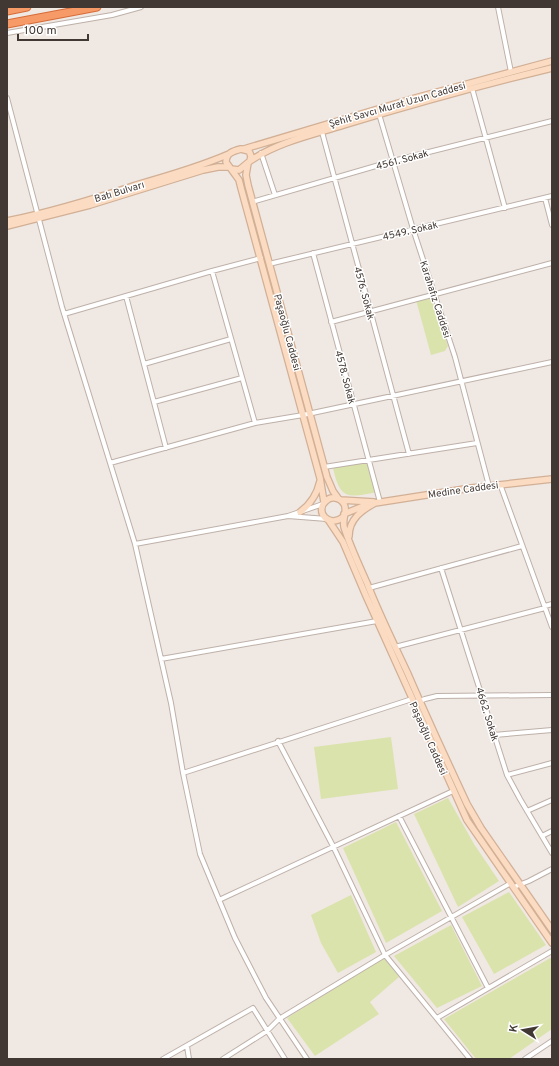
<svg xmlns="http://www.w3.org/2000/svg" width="559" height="1066" viewBox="0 0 559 1066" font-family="Overpass,sans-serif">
  <rect width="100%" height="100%" fill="#f0e8e3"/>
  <!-- green -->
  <path fill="#dbe3ad" d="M 430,295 L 448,346 L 445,351 L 431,355 L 416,300 Z
    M 368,462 L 377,492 C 348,498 340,500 333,468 Z
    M 391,737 L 398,789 L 321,799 L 314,747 Z
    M 448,798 L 474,844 L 499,881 L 458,907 L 414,814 Z
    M 396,822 L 442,911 L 386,943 L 343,848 Z
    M 509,892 L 546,945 L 494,974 L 462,917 Z
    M 351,895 L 376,952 L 338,973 L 321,943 L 311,915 Z
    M 451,925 L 482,986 L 437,1008 L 394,956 Z
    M 552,957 L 552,1029 L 509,1059 L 476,1059 L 444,1019 Z
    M 384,958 L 399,977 L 370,1002 L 379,1014 L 315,1056 L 287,1018 Z"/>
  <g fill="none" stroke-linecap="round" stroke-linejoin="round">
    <defs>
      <path id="street" d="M 498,7 L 511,72
        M 7,33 L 112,15 L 141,7
        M 472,88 L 505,208
        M 7,98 L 62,307 L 135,544 L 171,703 L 183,773 L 200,854 L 235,938 L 266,998 L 307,1059
        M 379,114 L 413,229 L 455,357 L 489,486
        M 322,132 L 409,454
        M 261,153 L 275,195
        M 545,198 L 552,225
        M 252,202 L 393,161 L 552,121
        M 313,253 L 380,502
        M 269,264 L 552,196
        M 212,271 L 255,423
        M 126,296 L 166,448
        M 64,314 L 212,271 L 261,258
        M 331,322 L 552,263
        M 144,364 L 231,339
        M 154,402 L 242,378
        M 110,463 L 255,423 L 303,415 L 552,362
        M 324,467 L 477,443
        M 500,484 L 552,627
        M 323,504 L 288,516 L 327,519
        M 135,544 L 288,516
        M 441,568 L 507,775 L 520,799 L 552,853
        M 369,588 L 522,546
        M 545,606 L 552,604
        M 395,647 L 545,608
        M 161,659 L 377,621
        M 414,703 L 425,699 L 437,696 L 552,695
        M 494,735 L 552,730
        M 183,773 L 412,699
        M 507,775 L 552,763
        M 527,811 L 552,800
        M 399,816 L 488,988
        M 542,836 L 552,831
        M 514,887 L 529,881 L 552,869
        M 219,900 L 453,791
        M 437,1018 L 552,951
        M 187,1046 L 189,1059
        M 163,1059 L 253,1008 L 285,1059
        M 223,1059 L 267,1031 L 279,1019 L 385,955 L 333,846 L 278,741
        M 470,1059 L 385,955 L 511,883
        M 525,1059 L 552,1041"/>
      <path id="secondary" d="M 241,149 L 249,151 L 251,156 L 250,161 L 239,170 L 231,169 L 226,162 C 226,153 233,151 241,149 Z
        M 244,149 L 415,98 L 552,61
        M 250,161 C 278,142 312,135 344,125 C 413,104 482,85 552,68
        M 248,163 L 246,175 L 248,185 L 327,477 L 333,491 L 338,498
        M 231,169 L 239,180 L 241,188 L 320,478 L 324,502
        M 7,221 C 51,212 94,199 136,185 C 168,176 199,167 229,154
        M 7,226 L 90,205 L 203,170 L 218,167 L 228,167
        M 341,500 L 374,502
        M 300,512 C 311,504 317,495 320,481
        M 344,514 L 366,505
        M 343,517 C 329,529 314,511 326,501 C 331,496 340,497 344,504 C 348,511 342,517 344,527 C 350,546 359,565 367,583 C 379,614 394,644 408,674 C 427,718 447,761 467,804 L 481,828 L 552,930
        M 329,521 L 343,542 L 366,596 L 467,820 L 552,943
        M 349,536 C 349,519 362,510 375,503 L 471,488 L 552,479"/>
      <path id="highway" d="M 7,11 L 27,7
        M 7,24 L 97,7"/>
    </defs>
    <!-- street casing -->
    <use href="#street" stroke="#beb1a9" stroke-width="6"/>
    <!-- secondary casing -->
    <use href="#secondary" stroke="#d2b096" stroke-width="8"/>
    <!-- highway casing -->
    <use href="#highway" stroke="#d56c39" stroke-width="9"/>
    <!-- street -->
    <use href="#street" stroke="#fff" stroke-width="4"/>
    <!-- secondary -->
    <use href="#secondary" stroke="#fbdcc2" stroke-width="5.5"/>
    <!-- highway -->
    <use href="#highway" stroke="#f69b68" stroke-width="7"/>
  </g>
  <g text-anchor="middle" stroke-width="3" stroke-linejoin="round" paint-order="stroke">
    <!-- street labels -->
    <g font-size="10" fill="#423833" stroke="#fff">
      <text transform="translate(397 104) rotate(-16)" y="4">Şehit Savcı Murat Uzun Caddesi</text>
      <text transform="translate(402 159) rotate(-15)" y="4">4561. Sokak</text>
      <text transform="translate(119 191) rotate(-17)" y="4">Batı Bulvarı</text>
      <text transform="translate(410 230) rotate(-13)" y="4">4549. Sokak</text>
      <text transform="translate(365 293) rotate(75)" y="4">4576. Sokak</text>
      <text transform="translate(436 299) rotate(72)" y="4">Karahafız Caddesi</text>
      <text transform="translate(288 332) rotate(75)" y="4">Paşaoğlu Caddesi</text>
      <text transform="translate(346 377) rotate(75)" y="4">4578. Sokak</text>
      <text transform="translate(463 489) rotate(-8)" y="4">Medine Caddesi</text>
      <text transform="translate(488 714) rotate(73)" y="4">4662. Sokak</text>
      <text transform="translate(429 738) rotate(66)" y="4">Paşaoğlu Caddesi</text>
    </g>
  </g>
  <!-- border -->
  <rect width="559" height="1066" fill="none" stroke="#423833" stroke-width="16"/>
  <!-- north arrow -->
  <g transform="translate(523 1030) rotate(281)" stroke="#ffffff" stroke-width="3" paint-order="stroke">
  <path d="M0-3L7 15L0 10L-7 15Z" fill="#423833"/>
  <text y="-6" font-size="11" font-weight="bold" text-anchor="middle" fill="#423833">K</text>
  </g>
  <!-- scale -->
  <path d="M18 34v6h70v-6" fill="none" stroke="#423833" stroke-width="2"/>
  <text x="24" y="34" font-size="12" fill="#423833" stroke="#ffffff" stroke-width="3" paint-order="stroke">100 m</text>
</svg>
